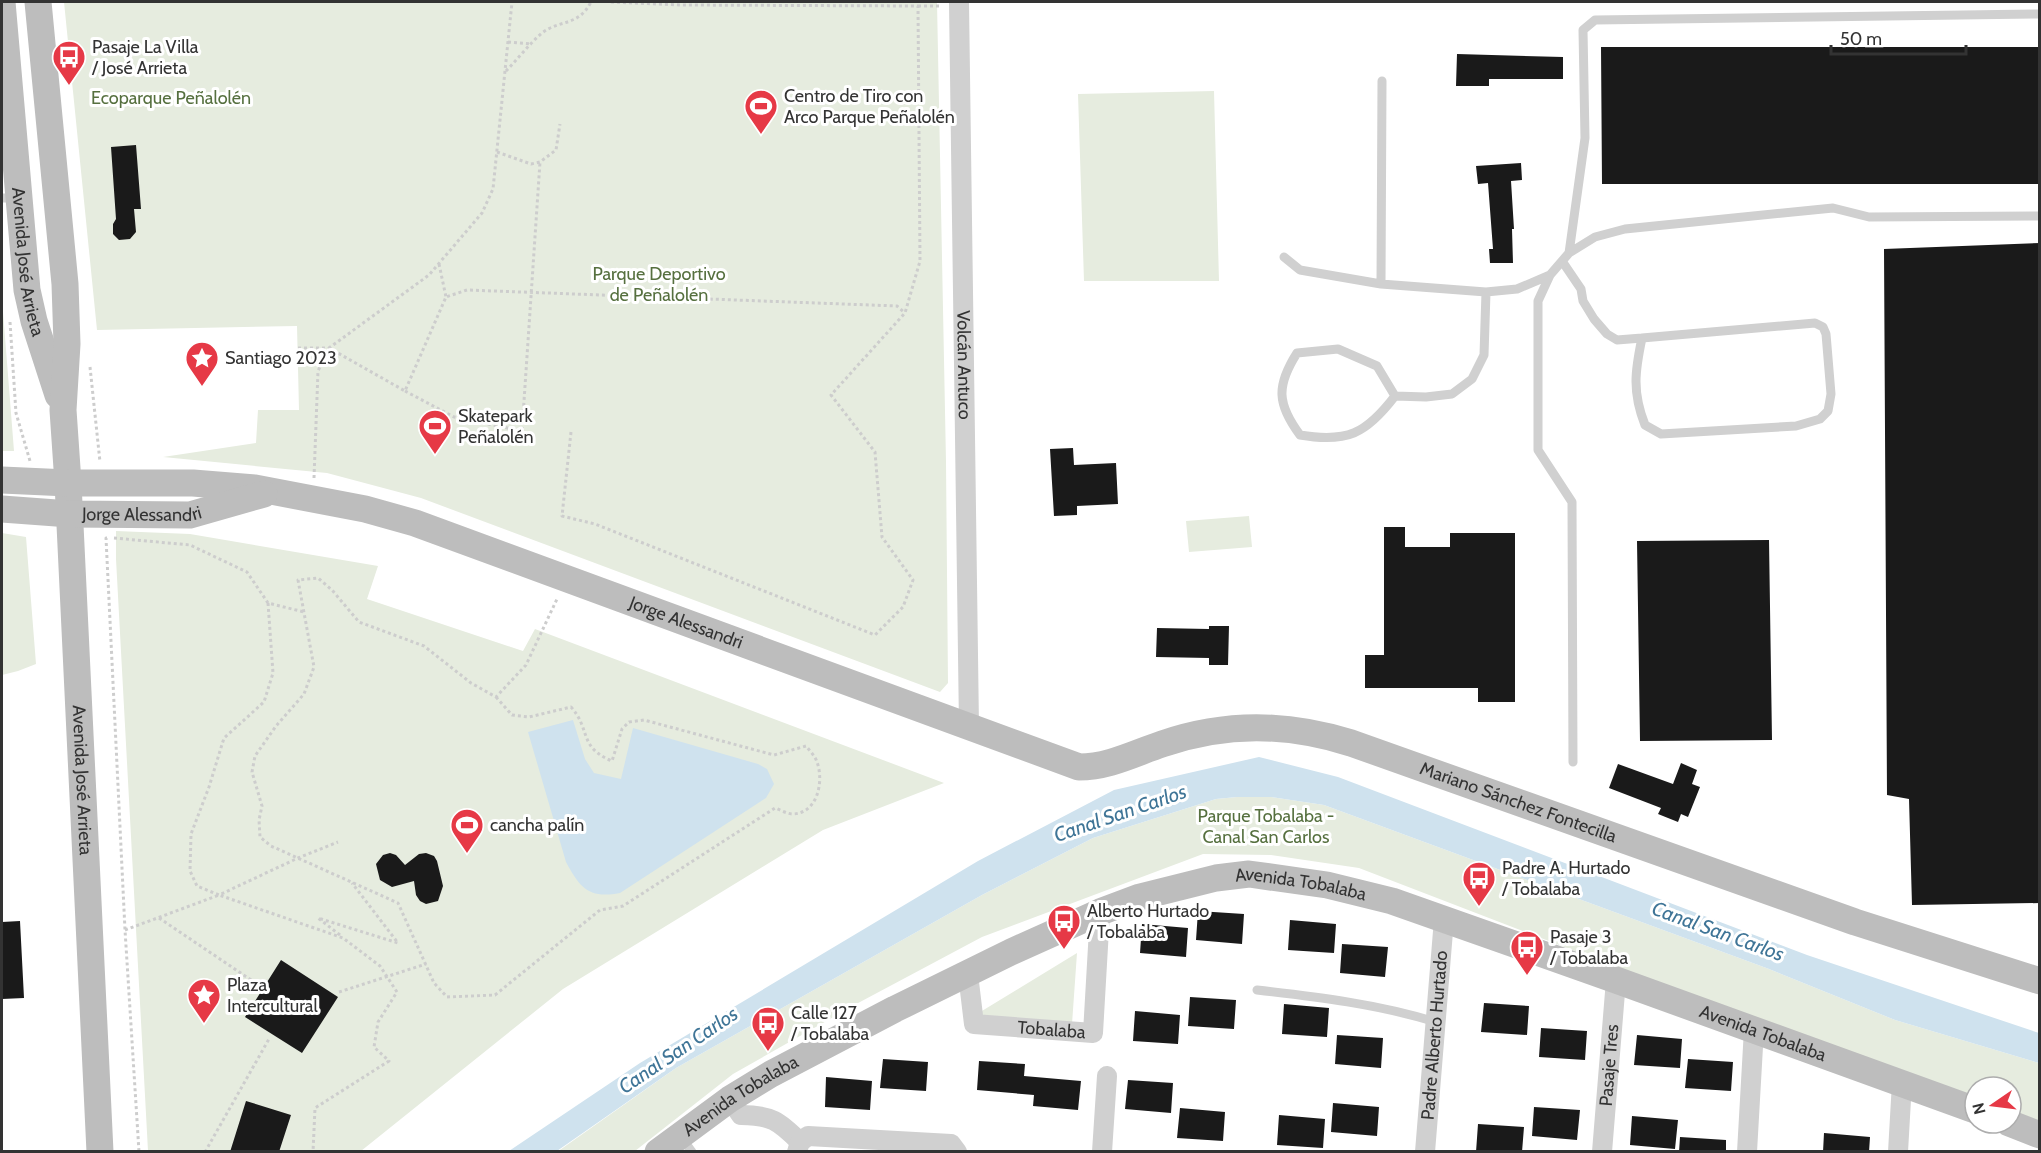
<svg xmlns="http://www.w3.org/2000/svg" width="2041" height="1153" viewBox="0 0 2041 1153" font-family="Cabin,sans-serif">
  <rect width="100%" height="100%" fill="#fff"/>
  <!-- green -->
  <path fill="#e6ecdf" d="M 64,2 L 937,2 L 946,462 L 948,683 L 940,692 L 421,498 L 327,473 L 163,457 L 256,443 L 258,410 L 299,410 L 297,326 L 97,330 Z
    M 1214,91 L 1219,281 L 1084,281 L 1078,94 Z
    M 2,299 L 14,451 L 2,451 Z
    M 1249,516 L 1252,547 L 1189,552 L 1186,521 Z
    M 116,531 L 190,534 L 378,566 L 367,599 L 523,651 L 535,629 L 944,783 L 823,830 L 563,989 L 361,1151 L 148,1151 L 116,559 Z
    M 2,533 L 26,537 L 36,664 L 18,671 L 2,675 Z
    M 1237,797 L 1271,797 L 1324,805 L 1769,969 L 1895,1020 L 2039,1063 L 2039,1123 L 2011,1112 L 2011,1087 L 1975,1087 L 1975,1099 L 1765,1024 L 1359,868 L 1271,855 L 1203,854 L 982,937 L 860,1002 L 733,1074 L 635,1151 L 557,1152 L 676,1068 L 982,895 L 1093,838 L 1216,799 Z
    M 1077,953 L 1072,1024 L 972,1017 Z"/>
  <!-- water -->
  <path fill="#cfe2ee" d="M 573,720 L 585,759 L 594,773 L 621,779 L 633,728 L 758,764 L 767,769 L 774,784 L 766,798 L 620,893 C 589,899 580,888 566,862 L 528,732 Z
    M 1259,757 L 1338,777 L 1807,955 L 2039,1033 L 2039,1063 L 1895,1020 L 1769,969 L 1324,805 L 1271,797 L 1237,797 L 1216,799 L 1093,838 L 982,895 L 676,1068 L 557,1151 L 509,1151 L 640,1063 L 978,861 L 1114,790 Z"/>
  <!-- building -->
  <path fill="#1a1a1a" d="M 1601,47 L 2040,47 L 2040,184 L 1602,184 Z
    M 1457,54 L 1563,57 L 1563,79 L 1489,79 L 1489,86 L 1456,86 Z
    M 136,145 L 141,209 L 134,209 L 136,232 L 130,239 L 119,240 L 113,234 L 113,224 L 116,219 L 111,147 Z
    M 1521,163 L 1522,180 L 1511,181 L 1514,229 L 1512,229 L 1513,263 L 1490,263 L 1489,249 L 1493,249 L 1488,183 L 1478,184 L 1476,166 Z
    M 2040,243 L 2040,903 L 1912,905 L 1909,799 L 1887,795 L 1884,249 Z
    M 1073,448 L 1074,465 L 1116,463 L 1118,504 L 1077,506 L 1077,515 L 1054,516 L 1050,449 Z
    M 1384,527 L 1405,527 L 1405,547 L 1450,547 L 1450,533 L 1515,533 L 1515,702 L 1478,702 L 1478,688 L 1365,688 L 1365,655 L 1384,655 Z
    M 1769,540 L 1772,740 L 1640,741 L 1637,541 Z
    M 1209,626 L 1229,626 L 1228,665 L 1209,665 L 1209,658 L 1156,657 L 1157,628 L 1209,629 Z
    M 1681,763 L 1697,770 L 1692,784 L 1700,787 L 1688,817 L 1681,814 L 1678,822 L 1658,814 L 1661,808 L 1609,788 L 1618,764 L 1673,784 Z
    M 390,853 L 396,855 L 405,865 L 419,854 L 426,853 L 434,856 L 437,861 L 443,886 L 438,901 L 426,904 L 420,901 L 416,895 L 414,881 L 392,887 L 380,880 L 376,864 L 383,855 Z
    M 1198,911 L 1244,914 L 1242,944 L 1196,940 Z
    M 1290,920 L 1336,924 L 1334,953 L 1288,950 Z
    M 20,921 L 24,998 L 2,999 L 2,922 Z
    M 1142,924 L 1188,928 L 1186,957 L 1140,953 Z
    M 1342,944 L 1388,947 L 1385,977 L 1340,973 Z
    M 281,960 L 338,997 L 302,1053 L 245,1017 Z
    M 1190,997 L 1236,1000 L 1234,1029 L 1188,1026 Z
    M 1484,1003 L 1529,1006 L 1527,1035 L 1481,1032 Z
    M 1284,1004 L 1329,1008 L 1327,1037 L 1282,1034 Z
    M 1135,1011 L 1180,1015 L 1178,1044 L 1133,1041 Z
    M 1541,1028 L 1587,1031 L 1585,1060 L 1539,1057 Z
    M 1337,1035 L 1383,1038 L 1381,1068 L 1335,1064 Z
    M 1637,1035 L 1682,1039 L 1680,1068 L 1634,1065 Z
    M 883,1059 L 928,1062 L 926,1091 L 880,1088 Z
    M 1688,1059 L 1733,1062 L 1731,1091 L 1685,1088 Z
    M 979,1061 L 1025,1064 L 1024,1076 L 1081,1081 L 1078,1110 L 1033,1106 L 1034,1095 L 977,1090 Z
    M 826,1077 L 872,1081 L 870,1110 L 825,1107 Z
    M 1128,1080 L 1173,1083 L 1171,1113 L 1125,1109 Z
    M 246,1101 L 291,1115 L 279,1152 L 230,1152 Z
    M 1333,1103 L 1379,1107 L 1377,1136 L 1331,1132 Z
    M 1534,1107 L 1580,1110 L 1577,1140 L 1532,1136 Z
    M 1180,1108 L 1225,1112 L 1223,1141 L 1177,1138 Z
    M 1279,1115 L 1325,1119 L 1323,1148 L 1277,1145 Z
    M 1632,1116 L 1678,1120 L 1675,1149 L 1630,1145 Z
    M 1478,1124 L 1524,1127 L 1522,1152 L 1476,1152 Z
    M 1824,1133 L 1870,1137 L 1869,1152 L 1823,1152 Z
    M 1680,1137 L 1726,1140 L 1726,1152 L 1679,1152 Z"/>
  <g fill="none" stroke-linecap="round" stroke-linejoin="round">
    <!-- path -->
    <path stroke="#cdcdcd" stroke-width="3" stroke-dasharray="3 3" stroke-linecap="butt" d="M 918,6 L 940,6
      M 508,42 L 532,44
      M 506,71 C 518,59 529,44 542,33 C 560,19 578,27 591,2
      M 497,152 L 531,164 L 540,162 L 556,150 L 560,124
      M 439,264 L 446,297
      M 10,322 L 16,413 L 30,461
      M 298,348 L 329,348 L 405,391 L 446,297 L 467,290 L 897,306 L 905,313
      M 90,367 L 100,462
      M 405,391 L 454,417 L 522,431 L 540,162
      M 571,432 L 562,516 L 595,524 L 875,635 L 903,607 L 913,580 L 882,537 L 875,452 L 831,395 L 905,313 L 920,261 L 918,6 L 682,5 L 608,2
      M 314,478 L 318,371 L 329,348 L 429,275 L 482,213 L 493,189 L 512,2
      M 107,538 L 106,538 L 125,930 L 139,1152
      M 114,538 L 190,545 L 247,572 L 268,603 L 304,612
      M 268,603 L 273,673 L 264,702 L 224,738 L 209,787 L 191,834 L 190,871 L 197,886 L 219,895 L 298,858 L 338,842
      M 496,697 L 512,715 L 529,717 L 571,707 C 591,729 578,747 612,761 L 622,729 L 629,722 L 644,720 L 774,755 L 806,746 C 810,751 815,756 817,762 C 824,781 818,813 793,814 C 787,814 781,810 775,808 L 623,906 L 600,910 L 495,995 L 447,997 L 434,983 L 398,903 L 271,846 L 260,837 L 259,820 L 262,806 L 252,772 L 255,756 L 276,726 L 304,694 L 314,667 L 298,580 L 318,578 L 332,590 L 359,622 L 424,646 L 471,683 L 496,697 L 526,665 L 557,599
      M 159,918 L 260,986
      M 125,930 L 219,895 L 343,938 L 380,966 L 397,992 L 378,1022 L 374,1047 L 389,1061 L 315,1108 L 313,1152
      M 340,935 L 318,918 L 398,943 L 352,883
      M 339,992 L 426,964
      M 205,1152 L 269,1039"/>
    <!-- lane -->
    <path stroke="#d0d0d0" stroke-width="9" d="M 2,198 L 18,198
      M 1569,253 L 1585,138 L 1583,30 L 1595,20 L 2040,14
      M 1284,257 L 1300,270 L 1381,284 L 1486,292 L 1517,289 L 1550,275
      M 1562,261 L 1581,289 L 1583,301 L 1594,319 L 1607,334 L 1617,340 L 1642,338 C 1635,371 1632,392 1645,425 L 1661,434 L 1796,426 L 1820,419 L 1828,411 L 1831,394 L 1826,334 L 1823,327 L 1815,323 L 1642,338
      M 1381,284 L 1382,81
      M 1338,349 L 1377,366 L 1395,396 C 1366,434 1347,443 1300,435 C 1277,404 1276,386 1297,353 Z
      M 1395,396 L 1426,397 L 1452,394 L 1472,379 L 1484,355 L 1486,292
      M 1573,762 L 1572,502 L 1538,450 L 1538,301 L 1550,275 L 1569,253 L 1595,237 L 1625,229 L 1833,208 L 1869,217 L 2040,216
      M 1257,990 C 1318,997 1377,1004 1436,1022
      M 681,1137 L 692,1152"/>
    <!-- street -->
    <g stroke="#d0d0d0" stroke-width="20">
      <path id="s1" d="M 959,2 L 969,727"/>
      <path id="s2" d="M 968,974 L 974,1024 L 1093,1033 L 1100,912"/>
      <path d="M 730,1099 L 741,1115 C 771,1115 779,1121 800,1142"/>
      <path d="M 797,1152 L 800,1142 L 808,1136 L 951,1144 L 957,1152"/>
      <path d="M 1102,1152 L 1107,1076"/>
      <path id="s3" d="M 1425,1152 L 1444,919"/>
      <path id="s4" d="M 1602,1152 L 1616,980"/>
      <path d="M 1747,1152 L 1754,1029"/>
      <path d="M 1898,1152 L 1902,1082"/>
    </g>
    <!-- secondary -->
    <g stroke="#bdbdbd" stroke-width="27">
      <path id="s5" d="M 2,2 L 27,290 L 34,321 L 58,395"/>
      <path id="s6" d="M 38,2 L 65,284 L 67,344 L 63,410 L 68,483 L 100,1152"/>
      <path id="s7" d="M 2,480 L 68,483 L 193,483 L 255,488 L 365,509 L 415,523 L 1079,767 C 1109,767 1135,753 1162,744 C 1226,722 1287,723 1351,743 L 1855,922 L 2040,981"/>
      <path id="s8" d="M 2,509 L 70,514 L 190,515 L 264,494"/>
      <path d="M 2009,1123 L 2040,1135"/>
      <path id="s9" d="M 658,1152 L 730,1099 L 771,1074 L 895,1009 L 1011,952 L 1100,912 L 1140,897 L 1216,878 L 1249,874 L 1327,885 L 1392,901 L 1616,980 L 1975,1110"/>
    </g>
  </g>
  <!-- icons -->
  <defs>
    <symbol id="bus-pin" viewBox="-11 -11 22 30"><path d="M0 17L-7.5 6A9.5 9.5 0 1 1 7.5 6Z" fill="#e63946" stroke="#fff"/><path d="M-5-6H5V4H4V6H2V4H-2V6H-4V4H-5ZM-3.5-4V0h7V-4ZM-3.5 1.2v1.5H-2V1.2ZM2 1.2v1.5H3.5V1.2Z" fill="#fff"/></symbol>
    <symbol id="stadium-pin" viewBox="-11 -11 22 30"><path d="M0 17L-7.5 6A9.5 9.5 0 1 1 7.5 6Z" fill="#e63946" stroke="#fff"/><path d="M0-5a6.5 5 0 1 0 0 10a6.5 5 0 1 0 0-10ZM-3.5-1.8h7v3.6h-7Z" fill="#fff"/></symbol>
    <symbol id="sight-pin" viewBox="-11 -11 22 30"><path d="M0 17L-7.5 6A9.5 9.5 0 1 1 7.5 6Z" fill="#e63946" stroke="#fff"/><path d="M0-6L1.8-2.2L6-1.7L2.9 1.2L3.7 5.4L0 3.3L-3.7 5.4L-2.9 1.2L-6-1.7L-1.8-2.2Z" fill="#fff"/></symbol>
  </defs>
  <g fill-rule="evenodd">
    <use href="#bus-pin" x="50" y="38" width="38" height="52"/>
    <use href="#stadium-pin" x="742" y="87" width="38" height="52"/>
    <use href="#sight-pin" x="183" y="339" width="38" height="52"/>
    <use href="#stadium-pin" x="416" y="407" width="38" height="52"/>
    <use href="#stadium-pin" x="448" y="806" width="38" height="52"/>
    <use href="#bus-pin" x="1460" y="859" width="38" height="52"/>
    <use href="#bus-pin" x="1045" y="902" width="38" height="52"/>
    <use href="#bus-pin" x="1508" y="928" width="38" height="52"/>
    <use href="#sight-pin" x="185" y="976" width="38" height="52"/>
    <use href="#bus-pin" x="749" y="1004" width="38" height="52"/>
  </g>
  <g text-anchor="middle" stroke-width="6" stroke-linejoin="round" paint-order="stroke">
    <!-- poi labels -->
    <g font-size="18" fill="#333" stroke="#fff" text-anchor="start">
      <text x="92" y="53">Pasaje La Villa<tspan x="92" dy="21">/ José Arrieta</tspan></text>
      <text x="784" y="102">Centro de Tiro con<tspan x="784" dy="21">Arco Parque Peñalolén</tspan></text>
      <text x="225" y="364">Santiago 2023</text>
      <text x="458" y="422">Skatepark<tspan x="458" dy="21">Peñalolén</tspan></text>
      <text x="490" y="831">cancha palín</text>
      <text x="1502" y="874">Padre A. Hurtado<tspan x="1502" dy="21">/ Tobalaba</tspan></text>
      <text x="1087" y="917">Alberto Hurtado<tspan x="1087" dy="21">/ Tobalaba</tspan></text>
      <text x="1550" y="943">Pasaje 3<tspan x="1550" dy="21">/ Tobalaba</tspan></text>
      <text x="227" y="991">Plaza<tspan x="227" dy="21">Intercultural</tspan></text>
      <text x="791" y="1019">Calle 127<tspan x="791" dy="21">/ Tobalaba</tspan></text>
    </g>
    <!-- park labels -->
    <g font-size="18" fill="#56703f" stroke="#fff">
      <text x="171" y="104">Ecoparque Peñalolén</text>
      <text x="659" y="280">Parque Deportivo<tspan x="659" dy="21">de Peñalolén</tspan></text>
      <text x="1266" y="822">Parque Tobalaba -<tspan x="1266" dy="21">Canal San Carlos</tspan></text>
    </g>
    <!-- street labels -->
    <g font-size="18" fill="#333" stroke="#fff">
      <text dy="6" stroke="none"><textPath href="#s5" startOffset="261">Avenida José Arrieta</textPath></text>
      <text dy="6" stroke="none"><textPath href="#s1" startOffset="363">Volcán Antuco</textPath></text>
      <text dy="6" stroke="none"><textPath href="#s8" startOffset="140">Jorge Alessandri</textPath></text>
      <text dy="6" stroke="none"><textPath href="#s7" startOffset="706">Jorge Alessandri</textPath></text>
      <text dy="6" stroke="none"><textPath href="#s6" startOffset="780">Avenida José Arrieta</textPath></text>
      <text dy="6" stroke="none"><textPath href="#s7" startOffset="1581">Mariano Sánchez Fontecilla</textPath></text>
      <text dy="6" stroke="none"><textPath href="#s9" startOffset="711">Avenida Tobalaba</textPath></text>
      <text dy="6" stroke="none"><textPath href="#s2" startOffset="128">Tobalaba</textPath></text>
      <text dy="6" stroke="none"><textPath href="#s9" startOffset="1198">Avenida Tobalaba</textPath></text>
      <text dy="6" stroke="none"><textPath href="#s3" startOffset="117">Padre Alberto Hurtado</textPath></text>
      <text dy="6" stroke="none"><textPath href="#s4" startOffset="87">Pasaje Tres</textPath></text>
      <text dy="6" stroke="none"><textPath href="#s9" startOffset="100">Avenida Tobalaba</textPath></text>
    </g>
    <!-- water labels -->
    <g font-size="20" font-style="italic" fill="#3f7597" stroke="#fff">
      <text transform="translate(1120 813) rotate(-19)" y="7">Canal San Carlos</text>
      <text transform="translate(1718 931) rotate(20)" y="7">Canal San Carlos</text>
      <text transform="translate(678 1050) rotate(-34)" y="7">Canal San Carlos</text>
    </g>
  </g>
  <!-- border -->
  <rect width="2041" height="1153" fill="none" stroke="#333333" stroke-width="6"/>
  <!-- north arrow -->
  <g transform="translate(1993 1105) rotate(256)"><circle r="28" fill="#ffffff" stroke="#adadad" stroke-width="1.5"/>
  <path d="M0-4.5L10 22L0 15L-10 22Z" fill="#e63946"/>
  <text y="-9" font-size="16" font-weight="bold" text-anchor="middle" fill="#333333">N</text>
  </g>
  <!-- scale -->
  <path d="M1831 45v9h135v-9" fill="none" stroke="#333333" stroke-width="3"/>
  <text x="1840" y="45" font-size="18" fill="#333333" stroke="#ffffff" stroke-width="4.5" paint-order="stroke">50 m</text>
</svg>
